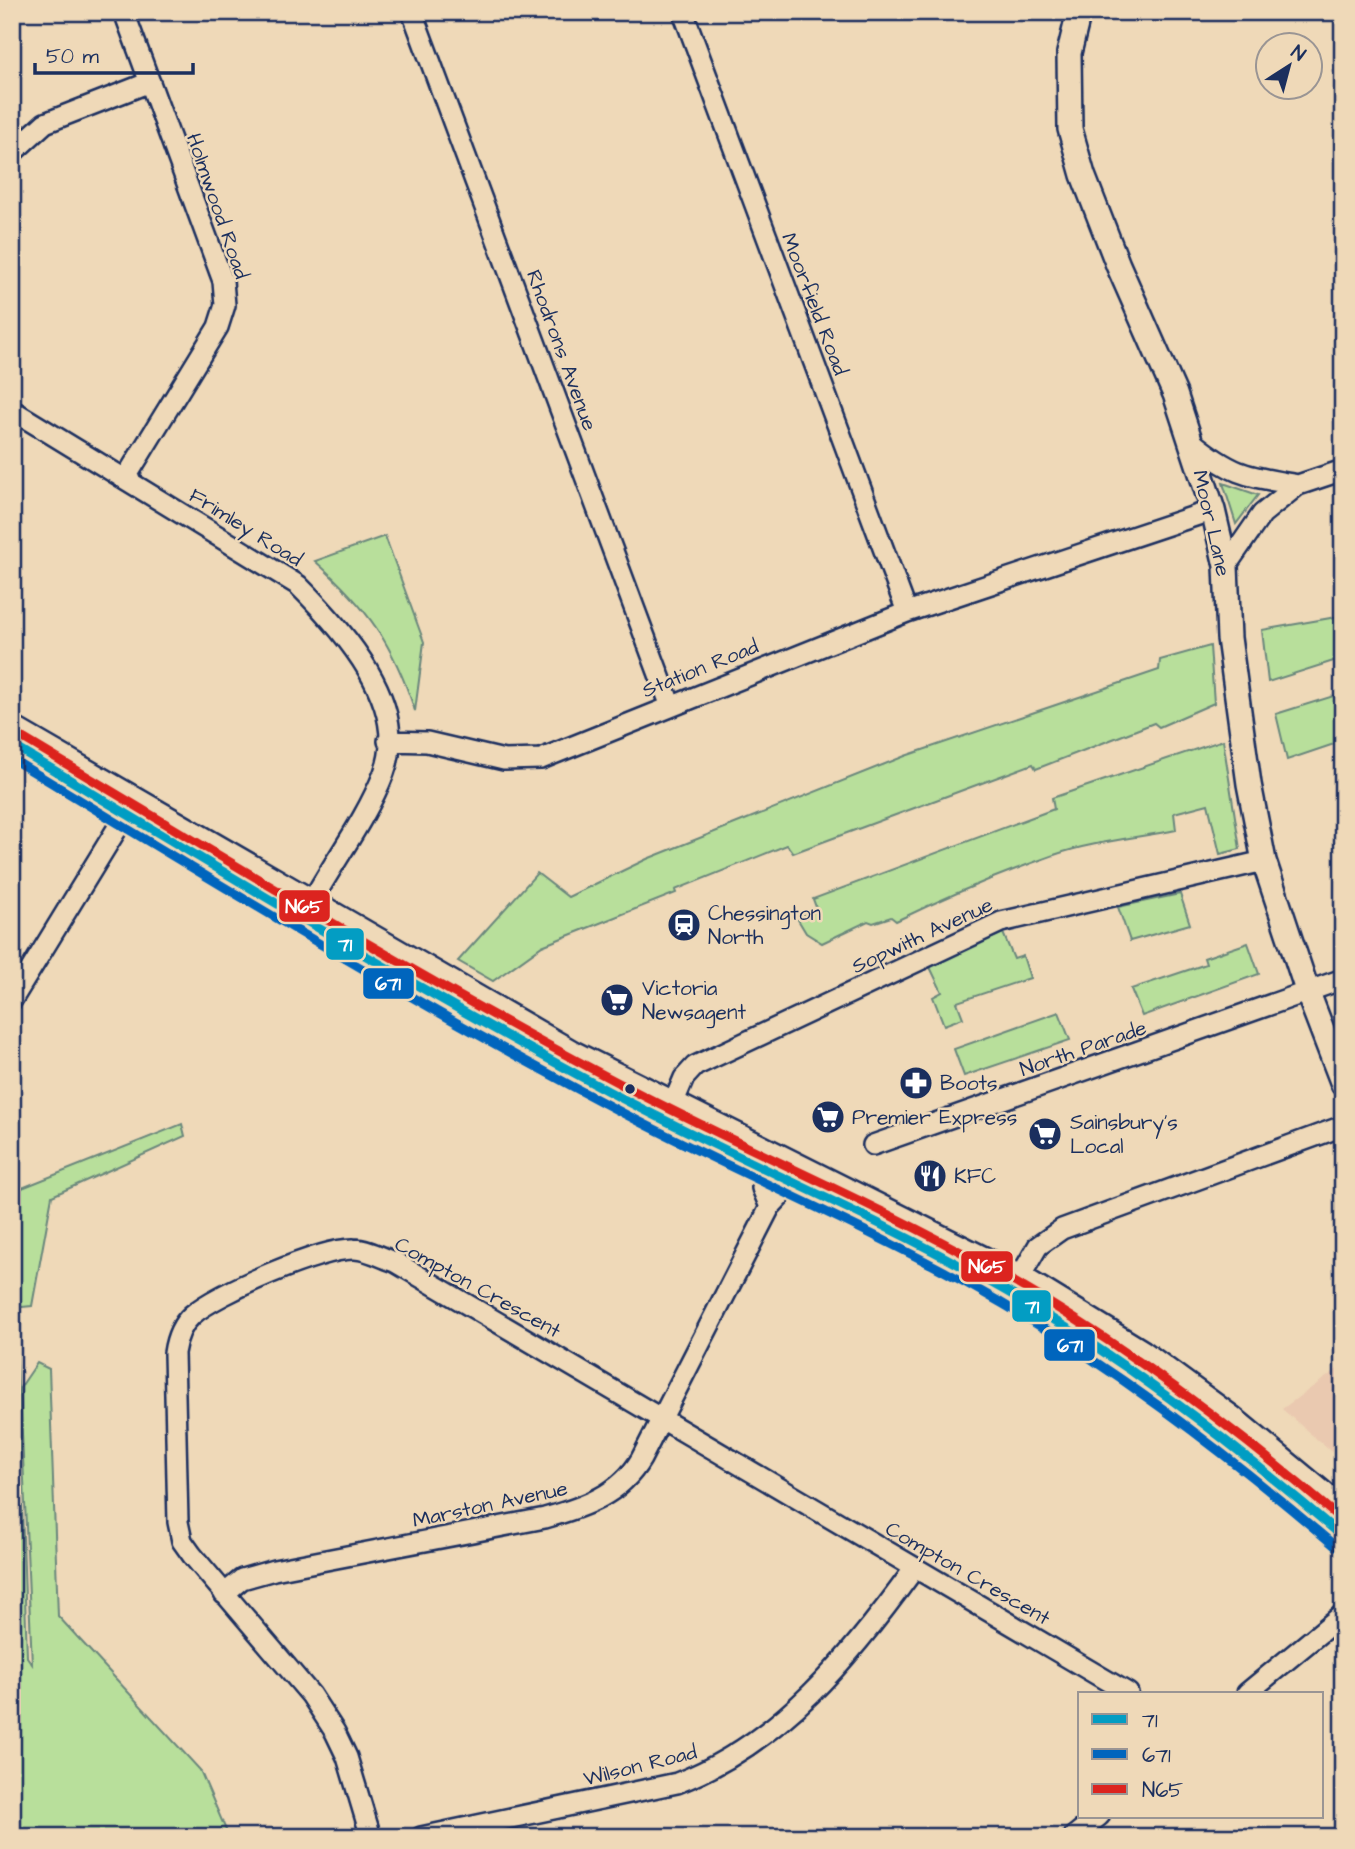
<svg xmlns="http://www.w3.org/2000/svg" width="1355" height="1849" viewBox="0 0 1355 1849" font-family="'Architects Daughter',sans-serif">
  <rect width="100%" height="100%" fill="#efd9b8"/>
  <filter id="ink" filterUnits="userSpaceOnUse"><feTurbulence type="fractalNoise" baseFrequency=".0143" numOctaves="2"/><feDisplacementMap in="SourceGraphic" scale="14" xChannelSelector="R" yChannelSelector="G"/><feConvolveMatrix kernelMatrix="1 2 1 2 8 2 1 2 1" color-interpolation-filters="sRGB"/></filter>
  <g filter="url(#ink)">
    <!-- built -->
    <path fill="#eac9b0" d="M 1343,1365 L 1343,1462 L 1282,1409 Z"/>
    <!-- green -->
    <path fill="#b8df9b" stroke="#6a877c" stroke-width="2" d="M 1223,483 L 1258,495 L 1236,524 Z
      M 385,536 L 424,642 L 415,711 C 393,644 368,608 315,561 Z
      M 1343,609 L 1343,658 L 1268,682 L 1262,630 L 1336,617 Z
      M 1210,646 L 1214,703 L 1159,727 L 1154,723 L 1036,769 L 1033,764 L 793,853 L 787,845 L 675,890 L 676,893 L 542,946 L 493,981 L 458,961 L 537,873 L 568,897 L 647,859 L 905,756 L 1159,670 L 1160,660 Z
      M 1343,693 L 1343,741 L 1287,760 L 1276,714 Z
      M 1223,740 L 1240,849 L 1220,854 L 1208,804 L 1174,813 L 1176,830 C 1136,838 1092,842 1054,855 C 1000,874 948,896 896,921 L 891,917 L 873,923 L 868,921 L 822,943 L 806,933 L 797,918 L 817,910 L 813,899 L 1054,809 L 1052,798 Z
      M 1180,894 L 1190,924 L 1130,941 L 1118,907 Z
      M 1003,933 L 1014,959 L 1023,956 L 1030,978 L 957,1002 L 963,1018 L 944,1025 L 933,997 L 942,992 L 929,965 Z
      M 1248,943 L 1259,974 L 1142,1016 L 1131,989 L 1206,964 L 1204,958 Z
      M 1059,1012 L 1070,1040 L 964,1076 L 954,1049 Z
      M 182,1124 L 185,1136 L 52,1196 L 32,1306 L 12,1308 L 12,1192 Z
      M 12,1332 L 16,1332 L 27,1657 L 32,1664 L 20,1388 L 37,1363 L 49,1369 L 58,1616 L 200,1770 L 229,1837 L 12,1837 Z"/>
    <g fill="none" stroke-linecap="round" stroke-linejoin="round">
      <defs>
        <path id="minor" d="M 124,12 L 223,281 L 225,305 L 218,327 L 125,479
          M 412,12 L 670,704
          M 683,12 L 907,612
          M 12,153 L 45,123 L 150,82
          M 12,410 L 298,585 C 342,629 411,704 384,773 C 365,822 330,866 306,912
          M 1192,442 C 1234,476 1247,476 1298,485
          M 1226,566 L 1262,514 L 1298,485 L 1343,470
          M 388,741 L 427,742 L 504,760 L 541,759 L 907,612 L 1213,510
          M 12,1000 L 134,801
          M 673,1104 L 684,1078 L 695,1066 L 1001,922 L 1264,861
          M 873,1145 L 1343,979
          M 766,1170 L 762,1188 L 770,1207
          M 1020,1277 L 1038,1246 L 1062,1229 L 1343,1126
          M 224,1594 L 242,1579 L 274,1570 L 545,1518 C 584,1507 620,1495 641,1459 L 770,1207 L 784,1192 L 791,1169
          M 1247,1693 L 1343,1614
          M 371,1837 L 347,1757 L 335,1732 L 311,1695 L 192,1555 L 182,1541 L 178,1522 L 174,1353 C 176,1339 181,1325 192,1315 C 217,1293 321,1248 354,1249 C 367,1249 383,1258 395,1262 L 1128,1693
          M 421,1837 L 677,1783 C 780,1744 851,1656 914,1569
          M 1073,1837 L 1099,1816"/>
        <path id="tertiary" d="M 1079,12 L 1069,53 L 1070,129 L 1083,175 L 1118,265 L 1175,394 L 1213,510 L 1226,566 L 1229,638 L 1249,784 L 1264,861 L 1308,993 L 1343,1084
          M 12,728 L 573,1053 L 1020,1277 L 1142,1352 L 1232,1418 L 1343,1510
          M 12,745 C 237,880 462,1019 696,1137 C 791,1185 890,1226 983,1278 C 1113,1350 1231,1438 1343,1537"/>
      </defs>
      <!-- minor casing -->
      <use href="#minor" stroke="#1b2f5e" stroke-width="24"/>
      <!-- tertiary casing -->
      <use href="#tertiary" stroke="#1b2f5e" stroke-width="28"/>
      <!-- minor -->
      <use href="#minor" stroke="#efd9b8" stroke-width="19"/>
      <!-- tertiary -->
      <use href="#tertiary" stroke="#efd9b8" stroke-width="23"/>
      <defs>
        <path id="bus-1" d="M 12,745 C 208,863 404,982 606,1090 C 729,1156 860,1209 983,1278 C 1113,1350 1230,1440 1343,1537"/>
        <path id="bus-2" d="M 12,759 C 207,877 401,996 602,1102 C 725,1168 855,1221 977,1289 C 1106,1361 1223,1450 1335,1546"/>
        <path id="bus-3" d="M 18,735 C 215,853 412,974 615,1081 C 739,1147 869,1200 990,1268 C 1117,1339 1233,1426 1343,1521"/>
      </defs>
      <!-- bus-1 casing -->
      <use href="#bus-1" stroke="#efd9b8" stroke-width="14"/>
      <!-- bus-2 casing -->
      <use href="#bus-2" stroke="#efd9b8" stroke-width="14"/>
      <!-- bus-3 casing -->
      <use href="#bus-3" stroke="#efd9b8" stroke-width="14"/>
      <!-- bus-1 -->
      <use href="#bus-1" stroke="#039dc3" stroke-width="9"/>
      <!-- bus-2 -->
      <use href="#bus-2" stroke="#0065bd" stroke-width="9"/>
      <!-- bus-3 -->
      <use href="#bus-3" stroke="#dc241f" stroke-width="9"/>
    </g>
  </g>
  <!-- icons -->
  <defs>
    <symbol id="station-disc" viewBox="-11 -11 22 22"><circle r="9.5" fill="#1b2f5e" stroke="#efd9b8"/><path d="M-3-6H3Q5-6 5-4V2Q5 4 3 4L4.5 6H3L1.5 4h-3L-3 6H-4.5L-3 4Q-5 4-5 2V-4Q-5-6-3-6ZM-3.5-4v3h7v-3ZM-3.5 1v1.5H-2V1ZM2 1v1.5H3.5V1Z" fill="#fff"/></symbol>
    <symbol id="supermarket-disc" viewBox="-11 -11 22 22"><circle r="9.5" fill="#1b2f5e" stroke="#efd9b8"/><path d="M-6-5.5h2.5l.6 2H6L4.5 2H-2.5L-4.4-4H-6ZM-1.5 3.2a1.3 1.3 0 1 0 .1 0ZM3 3.2a1.3 1.3 0 1 0 .1 0Z" fill="#fff"/></symbol>
    <symbol id="pharmacy-disc" viewBox="-11 -11 22 22"><circle r="9.5" fill="#1b2f5e" stroke="#efd9b8"/><path d="M-2-6h4v4h4v4h-4v4h-4v-4h-4v-4h4Z" fill="#fff"/></symbol>
    <symbol id="restaurant-disc" viewBox="-11 -11 22 22"><circle r="9.5" fill="#1b2f5e" stroke="#efd9b8"/><path d="M-5-6h1v4h1v-4h1v4h1v-4h1v5L-1.5 .5V6h-2V.5L-5-1ZM5-6V6H3V1.5H1.5Q1.5-4 5-6Z" fill="#fff"/></symbol>
  </defs>
  <g fill-rule="evenodd">
    <use href="#station-disc" x="665" y="906" width="38" height="38"/>
    <use href="#supermarket-disc" x="598" y="981" width="38" height="38"/>
    <use href="#pharmacy-disc" x="897" y="1064" width="38" height="38"/>
    <use href="#supermarket-disc" x="809" y="1098" width="38" height="38"/>
    <use href="#supermarket-disc" x="1026" y="1115" width="38" height="38"/>
    <use href="#restaurant-disc" x="911" y="1157" width="38" height="38"/>
  </g>
  <!-- markers -->
  <circle fill="#1b2f5e" stroke="#efd9b8" stroke-width="2.5" cx="630" cy="1089" r="6"/>
  <g text-anchor="middle" stroke-width="5" stroke-linejoin="round" paint-order="stroke">
    <!-- street labels -->
    <g font-size="21" fill="#1b2f5e" stroke="#efd9b8">
      <text transform="translate(218 206) rotate(71)" y="7">Holmwood Road</text>
      <text transform="translate(815 304) rotate(69)" y="7">Moorfield Road</text>
      <text transform="translate(562 350) rotate(70)" y="7">Rhodrons Avenue</text>
      <text transform="translate(1212 523) rotate(77)" y="7">Moor Lane</text>
      <text transform="translate(246 527) rotate(32)" y="7">Frimley Road</text>
      <text transform="translate(700 668) rotate(-22)" y="7">Station Road</text>
      <text transform="translate(922 935) rotate(-25)" y="7">Sopwith Avenue</text>
      <text transform="translate(1083 1048) rotate(-19)" y="7">North Parade</text>
      <text transform="translate(478 1287) rotate(29)" y="7">Compton Crescent</text>
      <text transform="translate(490 1504) rotate(-12)" y="7">Marston Avenue</text>
      <text transform="translate(968 1573) rotate(30)" y="7">Compton Crescent</text>
      <text transform="translate(640 1765) rotate(-14)" y="7">Wilson Road</text>
    </g>
    <!-- poi labels -->
    <g font-size="21" fill="#1b2f5e" stroke="#efd9b8" text-anchor="start">
      <text x="708" y="920">Chessington<tspan x="708" dy="24">North</tspan></text>
      <text x="642" y="995">Victoria<tspan x="642" dy="24">Newsagent</tspan></text>
      <text x="940" y="1090">Boots</text>
      <text x="852" y="1124">Premier Express</text>
      <text x="1070" y="1129">Sainsbury's<tspan x="1070" dy="24">Local</tspan></text>
      <text x="954" y="1183">KFC</text>
    </g>
  </g>
  <g stroke="#efd9b8" stroke-width="2.5">
    <rect x="278" y="889" width="53" height="34" rx="7" fill="#dc241f"/>
    <rect x="325" y="927" width="40" height="34" rx="7" fill="#039dc3"/>
    <rect x="362" y="967" width="53" height="33" rx="7" fill="#0065bd"/>
    <rect x="960" y="1250" width="54" height="33" rx="7" fill="#dc241f"/>
    <rect x="1011" y="1289" width="41" height="34" rx="7" fill="#039dc3"/>
    <rect x="1043" y="1328" width="53" height="34" rx="7" fill="#0065bd"/>
  </g>
  <g font-size="19" text-anchor="middle" font-weight="bold" fill="#fff">
    <text x="304" y="913">N65</text>
    <text x="345" y="951">71</text>
    <text x="388" y="990">671</text>
    <text x="987" y="1273">N65</text>
    <text x="1032" y="1313">71</text>
    <text x="1070" y="1352">671</text>
  </g>
  <!-- margin -->
  <rect width="1355" height="1849" fill="none" stroke="#efd9b8" stroke-width="42"/>
  <rect x="21" y="21" width="1313" height="1807" fill="none" stroke="#1b2f5e" stroke-width="2.5" filter="url(#ink)"/>
  <!-- legend -->
  <rect x="1078" y="1692" width="245" height="126" fill="#efd9b8" stroke="#9a9594" stroke-width="2"/>
  <rect x="1092" y="1714" width="35" height="10" fill="#039dc3" stroke="#9a9594" stroke-width="2"/>
  <text x="1142" y="1727" font-size="21" fill="#1b2f5e">71</text>
  <rect x="1092" y="1749" width="35" height="10" fill="#0065bd" stroke="#9a9594" stroke-width="2"/>
  <text x="1142" y="1762" font-size="21" fill="#1b2f5e">671</text>
  <rect x="1092" y="1784" width="35" height="10" fill="#dc241f" stroke="#9a9594" stroke-width="2"/>
  <text x="1142" y="1797" font-size="21" fill="#1b2f5e">N65</text>
  <!-- north arrow -->
  <g transform="translate(1289 66) rotate(36)"><circle r="33" fill="#efd9b8" stroke="#9a9594" stroke-width="2"/>
  <path d="M0-5L12 26L0 18L-12 26Z" fill="#1b2f5e"/>
  <text y="-10" font-size="19" font-weight="bold" text-anchor="middle" fill="#1b2f5e">N</text>
  </g>
  <!-- scale -->
  <path d="M35 63v10h158v-10" fill="none" stroke="#1b2f5e" stroke-width="3.5"/>
  <text x="46" y="63" font-size="21" fill="#1b2f5e" stroke="#efd9b8" stroke-width="5" paint-order="stroke">50 m</text>
</svg>
